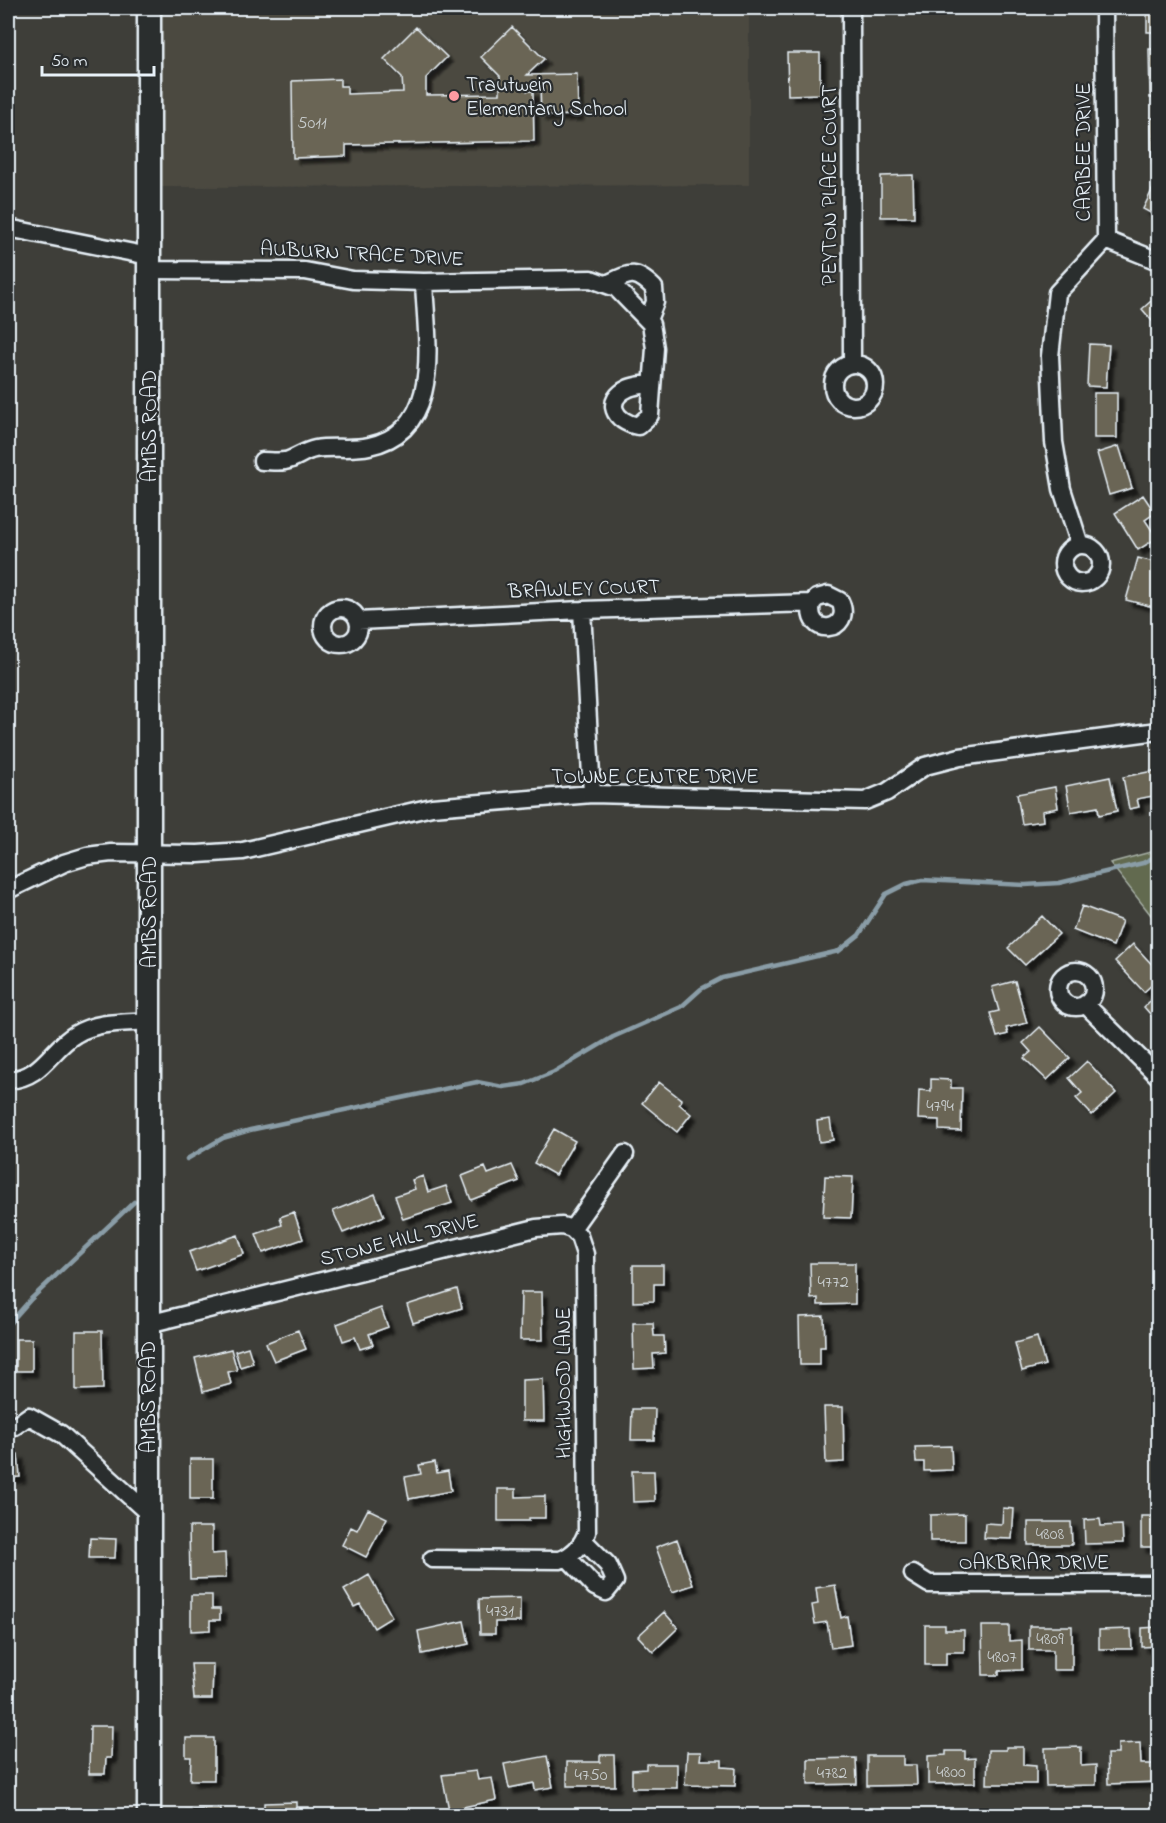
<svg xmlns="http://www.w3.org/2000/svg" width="1166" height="1823" viewBox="0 0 1166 1823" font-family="'Indie Flower',sans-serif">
  <defs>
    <filter id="shadow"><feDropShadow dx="5.5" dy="5.5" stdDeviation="1.5" flood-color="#0009"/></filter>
  </defs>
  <rect width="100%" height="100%" fill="#3e3e39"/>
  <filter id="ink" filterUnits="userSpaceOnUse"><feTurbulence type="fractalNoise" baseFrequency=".0167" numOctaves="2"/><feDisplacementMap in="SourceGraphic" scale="12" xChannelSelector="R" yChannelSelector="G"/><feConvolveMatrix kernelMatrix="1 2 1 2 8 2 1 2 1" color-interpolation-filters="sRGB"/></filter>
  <g filter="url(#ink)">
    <!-- built -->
    <path fill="#4c4a41" d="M 159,8 L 749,8 L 749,185 L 160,187 Z"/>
    <!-- green -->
    <path fill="#626a50" stroke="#a5aea4" stroke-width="1.5" d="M 1158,850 L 1158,924 L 1110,863 Z"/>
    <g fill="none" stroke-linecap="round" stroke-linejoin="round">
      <!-- stream -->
      <path stroke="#8a9da7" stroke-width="4.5" d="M 187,1159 L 223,1138 L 250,1130 L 477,1082 L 503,1087 L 524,1084 L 554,1072 L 613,1037 L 681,1007 L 701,989 L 722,978 L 839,951 L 859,935 L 886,894 L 906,884 L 922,880 L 1025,885 L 1059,883 L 1143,863 L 1158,855
        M 8,1325 L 31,1299 L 134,1202"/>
    </g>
    <!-- building -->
    <path fill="#6b6554" stroke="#e8f1f8" stroke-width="1.5" filter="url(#shadow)" d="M 1147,8 L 1158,8 L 1158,32 L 1147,32 Z
      M 416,27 L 447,57 L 426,78 L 426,95 L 500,94 L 500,76 L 481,57 L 512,27 L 544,59 L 527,75 L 577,74 L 578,115 L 541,116 L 540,84 L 526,84 L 527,91 L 533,91 L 534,141 L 346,145 L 346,156 L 293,158 L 292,81 L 340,79 L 340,86 L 347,86 L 347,94 L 403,92 L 402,77 L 384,59 Z
      M 1149,49 L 1158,49 L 1158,98 L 1150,98 Z
      M 787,53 L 820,53 L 820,94 L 788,95 Z
      M 1151,118 L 1158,118 L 1158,164 L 1152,164 Z
      M 913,175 L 914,217 L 881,217 L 881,176 Z
      M 1155,184 L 1158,186 L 1158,217 L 1143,209 Z
      M 1158,295 L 1158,328 L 1142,309 Z
      M 1089,344 L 1109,345 L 1106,387 L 1087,386 Z
      M 1094,393 L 1117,393 L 1117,438 L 1094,438 Z
      M 1119,446 L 1132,488 L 1109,495 L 1097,453 Z
      M 1143,495 L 1155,513 L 1145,520 L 1157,538 L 1138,550 L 1115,513 Z
      M 1138,558 L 1158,563 L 1158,591 L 1154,607 L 1126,600 Z
      M 1158,770 L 1158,795 L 1137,799 L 1139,807 L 1129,809 L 1123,777 Z
      M 1110,777 L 1117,811 L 1099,815 L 1098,807 L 1071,812 L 1066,786 Z
      M 1055,787 L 1058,808 L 1042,811 L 1043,821 L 1022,824 L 1017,794 Z
      M 1082,906 L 1122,921 L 1113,946 L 1073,930 Z
      M 1042,916 L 1059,934 L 1025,965 L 1008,948 Z
      M 1133,944 L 1158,971 L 1158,979 L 1144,992 L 1115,961 Z
      M 1015,981 L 1027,1023 L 1006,1028 L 1008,1034 L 997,1037 L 990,1013 L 999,1011 L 992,987 Z
      M 1158,993 L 1158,1023 L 1144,1007 Z
      M 1040,1027 L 1070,1058 L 1047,1080 L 1024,1058 L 1031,1052 L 1023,1043 Z
      M 1087,1061 L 1116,1093 L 1092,1115 L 1076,1098 L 1082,1093 L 1069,1078 Z
      M 931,1079 L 951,1080 L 951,1088 L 962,1088 L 961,1131 L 939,1130 L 939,1120 L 918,1119 L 919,1090 L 931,1091 Z
      M 659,1082 L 682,1100 L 679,1104 L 691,1114 L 677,1132 L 642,1103 Z
      M 830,1119 L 833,1140 L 819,1142 L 817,1121 Z
      M 554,1129 L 575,1141 L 555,1175 L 534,1163 Z
      M 512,1165 L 519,1181 L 471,1200 L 462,1176 L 485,1167 L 488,1174 Z
      M 423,1176 L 428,1192 L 446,1186 L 452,1203 L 403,1219 L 395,1196 L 415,1189 L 412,1180 Z
      M 825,1176 L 853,1177 L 851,1218 L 823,1217 Z
      M 375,1194 L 384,1216 L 343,1233 L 333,1211 Z
      M 294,1212 L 303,1239 L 263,1253 L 256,1234 L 282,1225 L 280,1217 Z
      M 238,1235 L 244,1254 L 196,1271 L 189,1252 Z
      M 810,1263 L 855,1263 L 855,1304 L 818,1305 L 818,1298 L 811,1299 Z
      M 633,1265 L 663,1265 L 663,1284 L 654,1284 L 654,1301 L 633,1302 Z
      M 457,1289 L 462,1308 L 413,1323 L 407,1305 Z
      M 521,1292 L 542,1292 L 543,1340 L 520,1340 Z
      M 381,1308 L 388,1327 L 369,1334 L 373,1345 L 360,1349 L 355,1337 L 343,1341 L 337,1324 Z
      M 824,1316 L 825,1347 L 820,1347 L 820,1365 L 800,1365 L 799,1317 Z
      M 633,1323 L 653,1323 L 654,1336 L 664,1336 L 665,1353 L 653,1354 L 654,1368 L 634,1369 Z
      M 298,1330 L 306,1349 L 274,1361 L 266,1343 Z
      M 76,1331 L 102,1331 L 103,1389 L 76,1390 Z
      M 1037,1337 L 1045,1365 L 1022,1371 L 1015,1343 Z
      M 16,1339 L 32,1339 L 32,1371 L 16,1371 Z
      M 248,1347 L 253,1363 L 240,1367 L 235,1351 Z
      M 231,1349 L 237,1370 L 228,1372 L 231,1384 L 203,1392 L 195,1358 Z
      M 543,1379 L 544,1421 L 522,1421 L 522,1380 Z
      M 824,1407 L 843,1407 L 844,1462 L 826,1463 Z
      M 632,1409 L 655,1409 L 654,1440 L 631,1440 Z
      M 951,1446 L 952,1470 L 924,1471 L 924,1462 L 916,1462 L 915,1447 Z
      M 18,1454 L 20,1477 L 8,1478 L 8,1455 Z
      M 190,1459 L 213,1459 L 213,1499 L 190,1499 Z
      M 435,1462 L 437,1473 L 448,1471 L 451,1491 L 409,1499 L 405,1477 L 421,1474 L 419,1465 Z
      M 632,1471 L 654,1471 L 655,1501 L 633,1502 Z
      M 498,1489 L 516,1489 L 516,1497 L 545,1496 L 545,1518 L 529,1518 L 529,1521 L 498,1521 Z
      M 1003,1508 L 1014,1509 L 1012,1539 L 984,1538 L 985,1523 L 1002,1524 Z
      M 368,1509 L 387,1518 L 366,1557 L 342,1545 L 351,1527 L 357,1530 Z
      M 965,1514 L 965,1541 L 930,1541 L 930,1515 Z
      M 1141,1516 L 1158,1516 L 1158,1547 L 1141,1547 Z
      M 1100,1519 L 1101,1526 L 1122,1525 L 1123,1543 L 1085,1544 L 1084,1520 Z
      M 1028,1522 L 1071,1522 L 1072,1545 L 1028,1545 Z
      M 189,1527 L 212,1527 L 212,1554 L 225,1553 L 226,1578 L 190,1579 Z
      M 90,1538 L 116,1539 L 115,1558 L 89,1558 Z
      M 677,1539 L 693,1585 L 672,1592 L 656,1547 Z
      M 369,1575 L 392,1617 L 374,1628 L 360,1604 L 354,1607 L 344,1590 Z
      M 835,1585 L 841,1618 L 847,1616 L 851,1645 L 831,1648 L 827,1622 L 815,1624 L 812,1605 L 818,1604 L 816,1588 Z
      M 191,1595 L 212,1595 L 212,1609 L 220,1609 L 220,1620 L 210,1620 L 210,1630 L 191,1631 Z
      M 520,1598 L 520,1622 L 495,1622 L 495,1634 L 480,1634 L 479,1599 Z
      M 664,1612 L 678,1628 L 653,1652 L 638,1636 Z
      M 464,1621 L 469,1644 L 422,1654 L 418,1631 Z
      M 925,1625 L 945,1625 L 945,1630 L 964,1630 L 964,1652 L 946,1652 L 946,1665 L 925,1665 Z
      M 982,1626 L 1009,1626 L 1009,1641 L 1022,1640 L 1022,1670 L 999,1671 L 999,1675 L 983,1675 Z
      M 1029,1626 L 1072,1626 L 1072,1670 L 1053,1670 L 1053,1650 L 1029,1650 Z
      M 1158,1627 L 1158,1656 L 1157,1656 L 1157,1646 L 1142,1647 L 1142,1628 Z
      M 1131,1629 L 1132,1649 L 1099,1649 L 1099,1630 Z
      M 191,1664 L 213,1664 L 212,1699 L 194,1699 Z
      M 90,1726 L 112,1726 L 111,1758 L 106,1758 L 105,1774 L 89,1774 Z
      M 186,1738 L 214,1738 L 214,1780 L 190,1780 L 191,1757 L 186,1757 Z
      M 1140,1743 L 1141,1764 L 1156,1764 L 1156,1782 L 1108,1784 L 1107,1754 L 1118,1754 L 1118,1744 Z
      M 1006,1747 L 1023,1747 L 1023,1765 L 1036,1766 L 1036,1784 L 987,1784 L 988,1750 L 1006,1750 Z
      M 1081,1747 L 1081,1766 L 1096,1765 L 1096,1785 L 1046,1786 L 1045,1748 Z
      M 946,1751 L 965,1751 L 965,1759 L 975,1758 L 975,1783 L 928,1784 L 928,1756 L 946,1755 Z
      M 687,1752 L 701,1752 L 700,1760 L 722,1760 L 722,1767 L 736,1768 L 735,1786 L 685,1785 Z
      M 600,1755 L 614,1755 L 615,1786 L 567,1786 L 567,1762 L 600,1762 Z
      M 547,1756 L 553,1787 L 535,1790 L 534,1783 L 509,1788 L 504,1764 Z
      M 867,1756 L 903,1756 L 903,1765 L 916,1765 L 917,1785 L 867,1786 Z
      M 856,1758 L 857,1784 L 808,1785 L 808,1759 Z
      M 646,1764 L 677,1764 L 677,1788 L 632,1788 L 632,1770 L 646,1769 Z
      M 476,1771 L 478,1780 L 492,1778 L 496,1800 L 449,1810 L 442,1775 Z
      M 296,1802 L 296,1807 L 309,1807 L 309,1816 L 264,1816 L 264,1803 Z
      M 221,1809 L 221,1816 L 186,1816 L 186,1810 Z"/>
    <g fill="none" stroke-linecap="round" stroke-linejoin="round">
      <defs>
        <path id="street" d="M 851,8 L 852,363
          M 1104,8 L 1106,240
          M 8,228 L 149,256
          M 1106,240 L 1158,261
          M 149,270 L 305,271 L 353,280 L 424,282 L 591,279 L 616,288 L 651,324 L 655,348 L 650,415 L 638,426 C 614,422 603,400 629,388 C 636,385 645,385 652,383
          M 607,284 C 630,273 635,269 654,288 L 655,302 L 648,320
          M833 385a21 21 0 1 1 42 0a21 21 0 1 1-42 0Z
          M 262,461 C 269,461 278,462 285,461 C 295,459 304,451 315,449 C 333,446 352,450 369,446 C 445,430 426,339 424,282
          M1063 564a19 19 0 1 1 38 0a19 19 0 1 1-38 0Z
          M 1080,545 L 1062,489 L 1054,442 L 1050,356 L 1057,293 L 1106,240
          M323 626a18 18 0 1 1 36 0a18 18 0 1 1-36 0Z
          M 582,610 L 592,794
          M 358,621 L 582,610 L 812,603 L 817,598 L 828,595 L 840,601 C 855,632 804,639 812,603
          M 8,890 L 64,863 L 87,856 L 111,853 L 198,854 L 243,851 L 432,807 L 592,794 L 865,801 L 887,792 L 925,766 L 960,757 L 1158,731
          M1058 989a18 18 0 1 1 36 0a18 18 0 1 1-36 0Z
          M 1085,1004 L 1158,1076
          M 8,1080 C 43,1078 51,1048 76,1034 C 98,1021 125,1023 149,1021
          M 148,1324 L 536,1228 L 562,1226 L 572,1229 L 625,1154
          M 8,1425 L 15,1426 L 29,1416 L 61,1434 L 148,1513
          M 567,1557 L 595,1587 L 606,1592 L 615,1581 L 608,1565 L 584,1541
          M 432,1559 L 560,1560 C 574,1555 582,1546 587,1532 L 585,1254 L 579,1236 L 572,1229
          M 913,1574 L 929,1584 L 1158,1584"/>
        <path id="secondary" d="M 149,1816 L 149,8"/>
      </defs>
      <!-- street casing -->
      <use href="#street" stroke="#e8f1f8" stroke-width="21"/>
      <!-- secondary casing -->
      <use href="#secondary" stroke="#e8f1f8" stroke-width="27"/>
      <!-- street -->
      <use href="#street" stroke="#2a2d2e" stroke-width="16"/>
      <!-- secondary -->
      <use href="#secondary" stroke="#2a2d2e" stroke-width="22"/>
    </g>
  </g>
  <!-- markers -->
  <circle fill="#ff9aa2" stroke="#2a2d2e" stroke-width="2" cx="454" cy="96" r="6"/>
  <g text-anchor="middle" stroke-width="4.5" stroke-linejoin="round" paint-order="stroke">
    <!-- number labels -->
    <g font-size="18" fill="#c9cecf">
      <text x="312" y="128">5011</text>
      <text x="940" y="1111">4794</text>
      <text x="833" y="1287">4772</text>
      <text x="1050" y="1539">4808</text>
      <text x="500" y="1616">4731</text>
      <text x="1050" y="1644">4809</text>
      <text x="1002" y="1662">4807</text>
      <text x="951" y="1777">4800</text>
      <text x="832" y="1778">4782</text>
      <text x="591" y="1780">4750</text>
    </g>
    <!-- poi labels -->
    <g font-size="21" fill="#e8f1f8" stroke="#2a2d2e" text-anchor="start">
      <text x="466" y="91">Trautwein<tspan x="466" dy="24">Elementary School</tspan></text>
    </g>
    <!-- street labels -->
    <g font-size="21" fill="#e8f1f8" stroke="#2a2d2e">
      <text transform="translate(1083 152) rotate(-90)" y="7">CARIBEE DRIVE</text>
      <text transform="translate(829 185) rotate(-90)" y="7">PEYTON PLACE COURT</text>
      <text transform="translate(362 253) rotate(3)" y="7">AUBURN TRACE DRIVE</text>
      <text transform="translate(149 426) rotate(-90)" y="7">AMBS ROAD</text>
      <text transform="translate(584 588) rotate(-2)" y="7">BRAWLEY COURT</text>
      <text x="655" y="783">TOWNE CENTRE DRIVE</text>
      <text transform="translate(149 912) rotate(-90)" y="7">AMBS ROAD</text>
      <text transform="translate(399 1239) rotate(-14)" y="7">STONE HILL DRIVE</text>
      <text transform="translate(563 1383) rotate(-90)" y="7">HIGHWOOD LANE</text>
      <text transform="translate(148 1397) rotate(-90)" y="7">AMBS ROAD</text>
      <text x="1034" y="1569">OAKBRIAR DRIVE</text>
    </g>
  </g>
  <!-- margin -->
  <rect width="1166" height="1823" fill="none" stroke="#2a2d2e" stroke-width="30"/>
  <rect x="15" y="15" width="1136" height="1793" fill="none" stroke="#e8f1f8" stroke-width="2" filter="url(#ink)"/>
  <!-- scale -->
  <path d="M42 66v9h112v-9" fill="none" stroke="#e8f1f8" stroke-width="3"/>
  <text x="51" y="66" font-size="18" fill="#e8f1f8" stroke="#2a2d2e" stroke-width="4.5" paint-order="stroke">50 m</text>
</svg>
